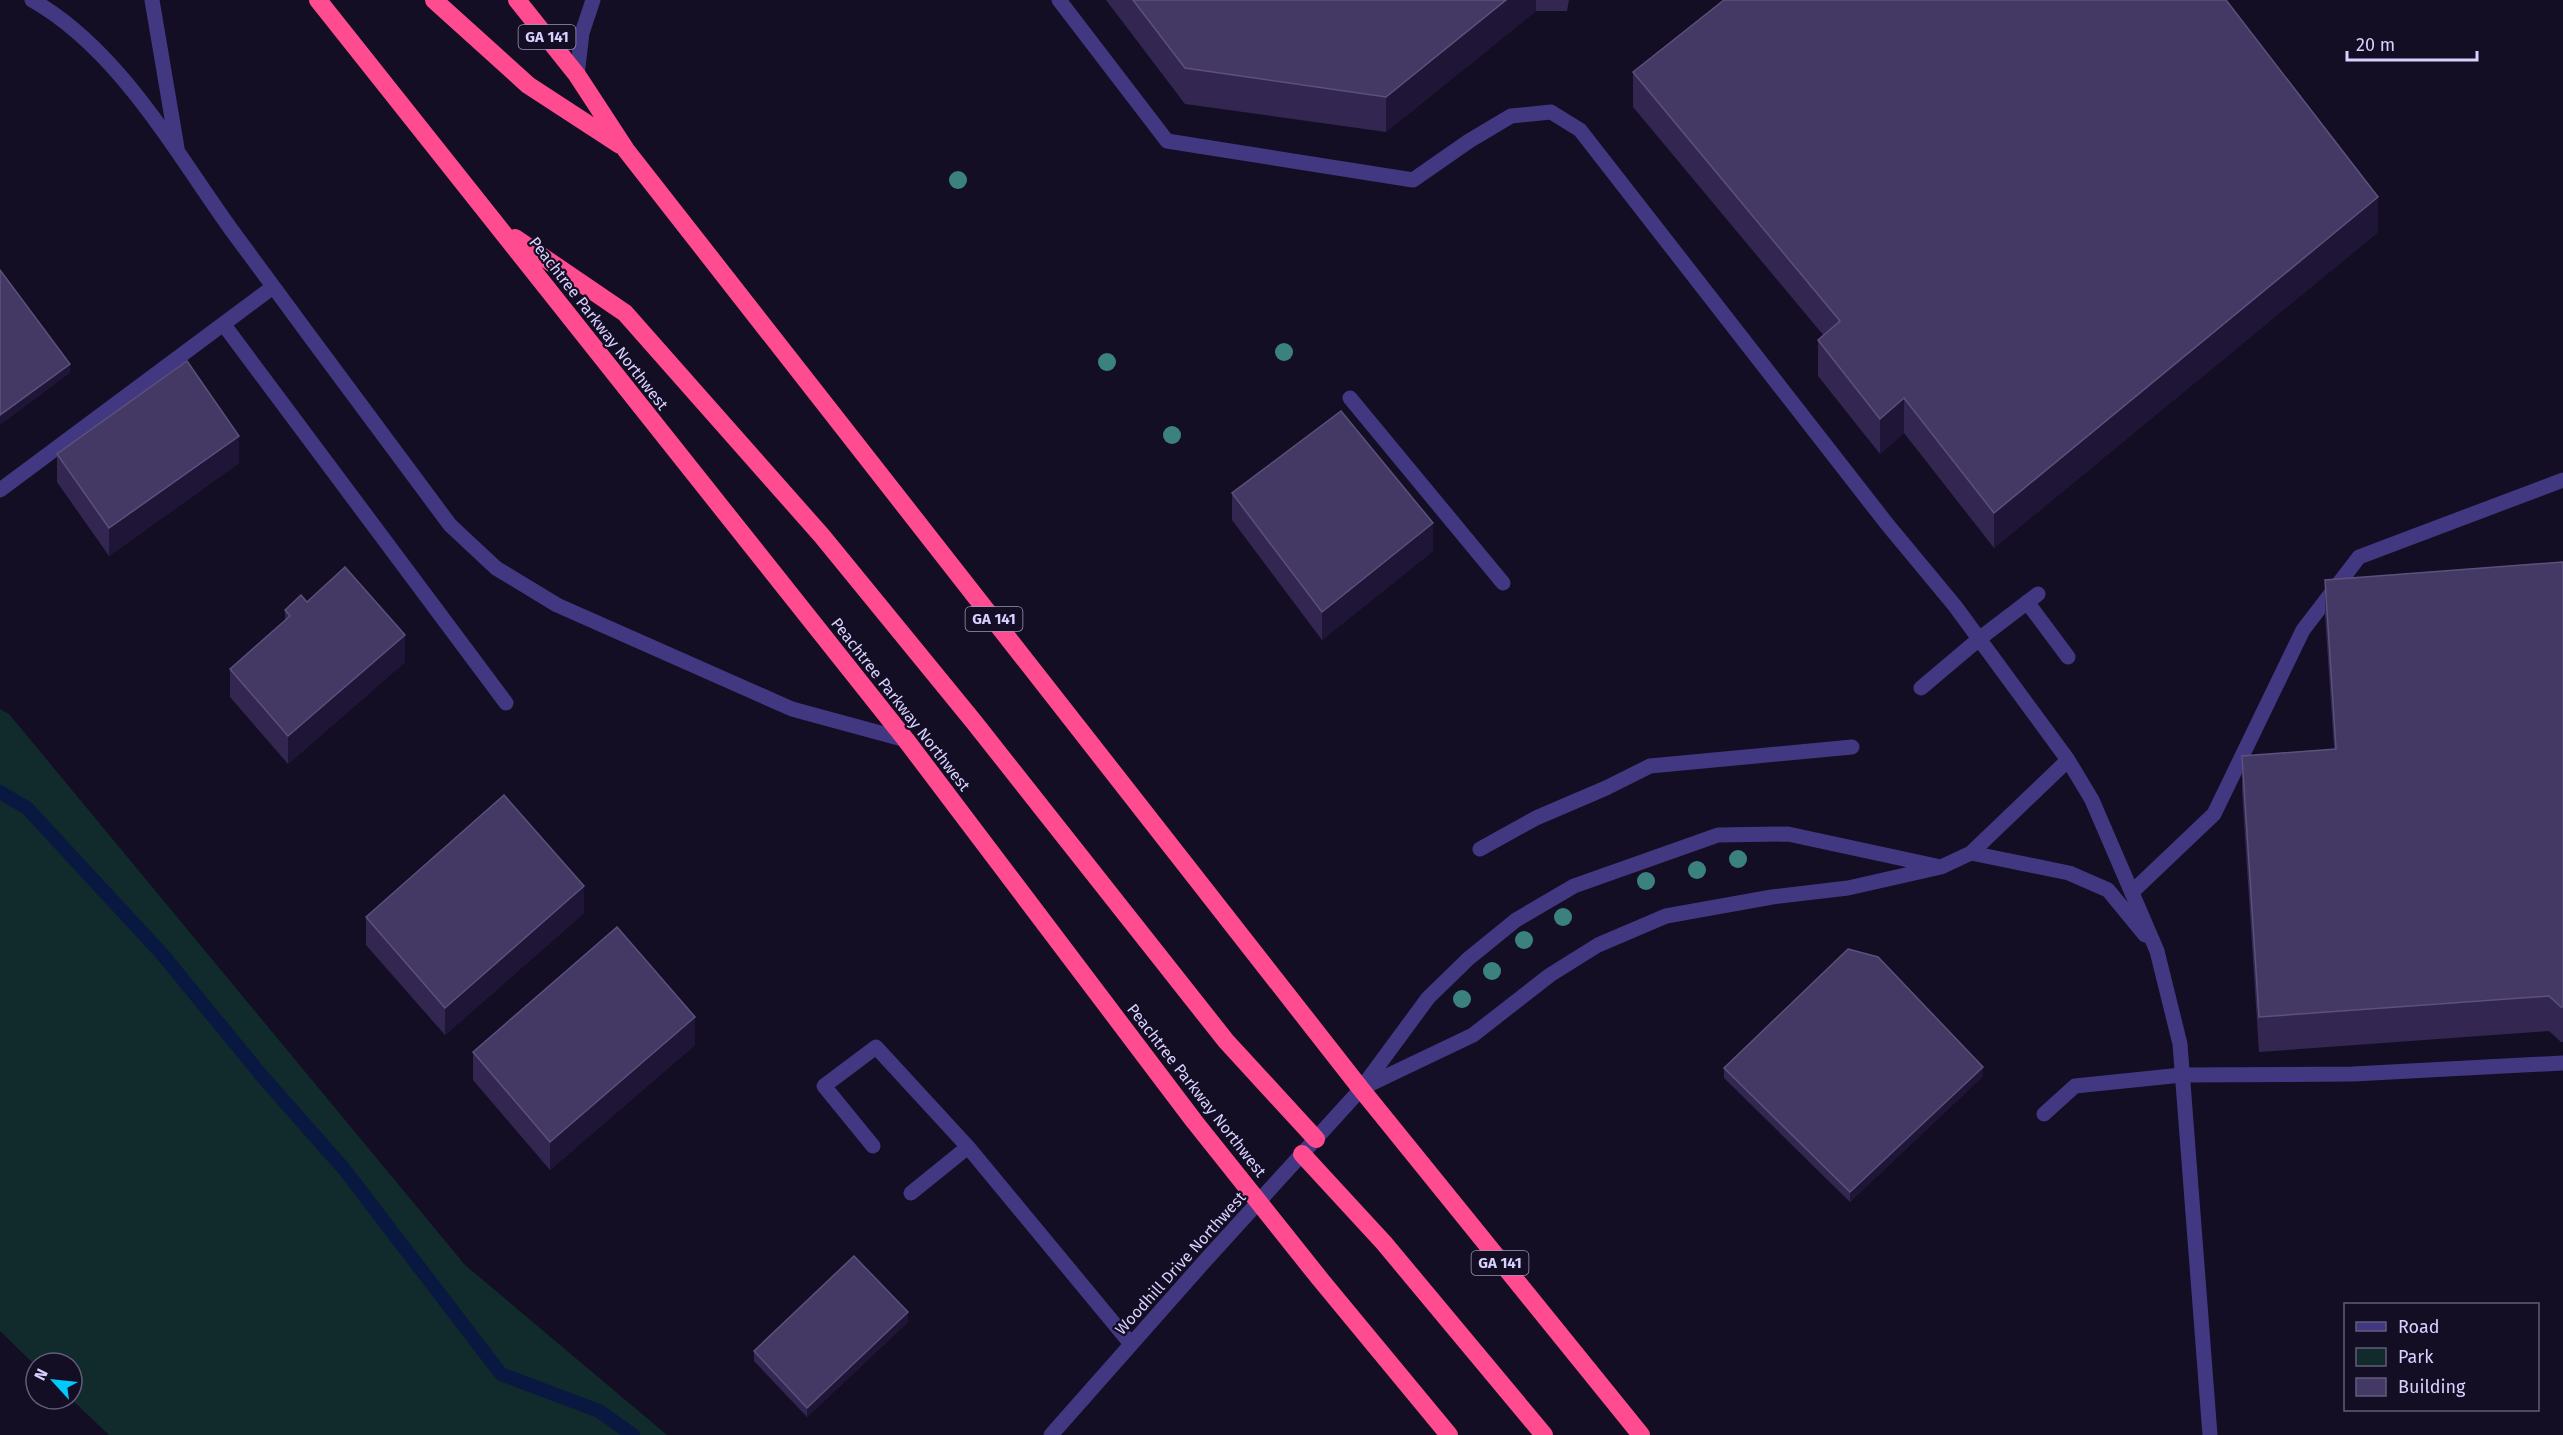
<svg xmlns="http://www.w3.org/2000/svg" width="2563" height="1435" font-family="'Fira Sans',sans-serif">
<style>
.green{fill:#112b2d}
.lines{fill:none;stroke-linecap:round;stroke-linejoin:round}
.stream{stroke:#091840;stroke-width:14}
.minor{stroke:#423882;stroke-width:15}
.highway{stroke:#ff4b90;stroke-width:18}
.tree{fill:#3b827f}
.wall{fill:#332751}
.shaded-wall{fill:#1e1537}
.building{fill:#443964;stroke:#5c517c;stroke-width:1.5}
.labels{text-anchor:middle;stroke-width:4.5;stroke-linejoin:round;paint-order:stroke}
.shield{fill:#130e23;stroke:#9e96bd;stroke-width:1.5}
.shield-label{font-size:15px;font-weight:bold;fill:#d9d0ff}
.street-label{font-size:16px;fill:#d9d0ff;stroke:#130e23}
</style>
<rect width="100%" height="100%" fill="#130e23"/>
<path class="green" d="M0,709L9,714L465,1265L667,1435H109L71,1399L72,1363H36V1366L0,1331Z"/>
<g class="lines">
<path class="stream" d="M0,792L27,808L162,954L262,1076L344,1169L501,1374L599,1411L633,1435"/>
<path class="minor" d="M32,0C119,49 176,153 233,232C305,330 377,427 450,525L496,568L557,605L792,709L906,740
M152,0L177,148
M1059,0L1167,141L1413,180L1469,141L1511,116L1551,112L1580,130L1887,524L1955,606L2068,760L2092,800L2157,951L2180,1044L2210,1435
M577,75L582,33L593,0
M224,325L506,703
M1350,398L1503,583
M0,490L273,287
M2027,602L2068,657
M1921,688L1979,639L2038,594
M1480,849L1536,818L1606,788L1650,766L1852,747
M1971,853L2069,873L2108,890L2145,935
M2132,892L2214,814L2303,630L2359,557L2563,480
M1364,1087L1473,1035L1550,975L1598,945L1666,916L1772,897L1848,888L1941,867L1971,853L2068,760
M2044,1114L2075,1086L2182,1075L2353,1074L2563,1063
M873,1146L824,1086L876,1047L968,1147L1131,1344
M911,1193L968,1147
M1051,1435L1203,1263L1361,1089L1428,998L1468,959L1516,920L1574,886L1718,835L1788,834L1941,867"/>
<path class="highway" d="M318,0L906,740L1194,1121L1320,1279L1449,1435
M434,0L528,85L620,145
M517,0L577,75L626,150L1361,1089L1641,1435
M515,238L625,313L822,536L974,722L1226,1041L1316,1139
M1302,1154L1384,1243L1544,1435"/>
</g>
<g class="tree">
<circle cx="958" cy="180" r="9"/>
<circle cx="1284" cy="352" r="9"/>
<circle cx="1107" cy="362" r="9"/>
<circle cx="1172" cy="435" r="9"/>
<circle cx="1738" cy="859" r="9"/>
<circle cx="1697" cy="870" r="9"/>
<circle cx="1646" cy="881" r="9"/>
<circle cx="1563" cy="917" r="9"/>
<circle cx="1524" cy="940" r="9"/>
<circle cx="1492" cy="971" r="9"/>
<circle cx="1462" cy="999" r="9"/>
</g>
<path class="wall" d="M1106,0H1569L1567,11H1536L1386,132L1185,104Z
M1633,72L2378,232L1994,548L1904,433L1880,454L1818,376V340L1824,336L1633,107Z
M57,454L239,463L109,556L57,482Z
M1232,493L1433,551L1322,640L1232,520Z
M2563,562V1042H2561L2549,1031L2259,1052L2242,791V756L2334,749L2325,615V580Z
M307,602L405,662L288,764L230,697V669L285,621V610Z
M584,913L445,1035L366,945V917Z
M695,1045L550,1170L473,1080V1052Z
M1724,1068L1983,1076L1850,1202L1724,1078Z
M908,1322L807,1417L754,1361V1351Z"/>
<path class="shaded-wall" d="M1506,0H1536V11L1386,132V97Z
M2378,197V232L1994,548V513Z
M70,364V373L0,425V415Z
M1904,398V433L1880,454V419Z
M239,436V463L109,556V528Z
M1433,523V551L1322,640V612Z
M405,635V662L288,764V736Z
M584,886V913L445,1035V1008Z
M695,1017V1045L550,1170V1142Z
M1983,1067V1076L1850,1202V1192Z
M908,1312V1322L807,1417V1408Z"/>
<path class="building" d="M1133,0H1506L1386,97L1185,68Z
M1724,0H2226L2378,197L1994,513L1904,398L1880,419L1818,340L1840,321L1633,72Z
M0,270L70,364L0,415Z
M187,361L239,436L109,528L57,454Z
M1341,411L1433,523L1322,612L1232,493Z
M2563,562V1007H2561L2549,996L2259,1017L2242,756L2336,749L2325,580Z
M345,567L405,635L288,736L230,669L290,616L285,610L301,595L307,602Z
M504,795L584,886L445,1008L366,917Z
M617,927L695,1017L550,1142L473,1052Z
M1848,949L1878,957L1983,1067L1850,1192L1724,1068Z
M854,1256L908,1312L807,1408L754,1351Z"/>
<g class="labels">
<g class="shield">
<rect x="518.5" y="25" width="57" height="24" rx="4.5"/>
<rect x="965.5" y="607" width="57" height="24" rx="4.5"/>
<rect x="1471.5" y="1251" width="57" height="24" rx="4.5"/>
</g>
<g class="shield-label">
<text x="547" y="42">GA 141</text>
<text x="994" y="624">GA 141</text>
<text x="1500" y="1268">GA 141</text>
</g>
<g class="street-label">
<text transform="translate(599 323) rotate(52)" y="6">Peachtree Parkway Northwest</text>
<text transform="translate(901 704) rotate(52)" y="6">Peachtree Parkway Northwest</text>
<text transform="translate(1197 1090) rotate(52)" y="6">Peachtree Parkway Northwest</text>
<text transform="translate(1180 1263) rotate(-48)" y="6">Woodhill Drive Northwest</text>
</g>
</g>
<rect x="2344" y="1303" width="195" height="108" fill="#130e23" stroke="#625c7b" stroke-width="1.5"/>
<rect x="2356" y="1322" width="30" height="9" fill="#423882" stroke="#625c7b" stroke-width="1.5"/>
<text x="2398" y="1333" font-size="18" fill="#d9d0ff">Road</text>
<rect x="2356" y="1348" width="30" height="18" fill="#112b2d" stroke="#625c7b" stroke-width="1.5"/>
<text x="2398" y="1363" font-size="18" fill="#d9d0ff">Park</text>
<rect x="2356" y="1378" width="30" height="18" fill="#443964" stroke="#625c7b" stroke-width="1.5"/>
<text x="2398" y="1393" font-size="18" fill="#d9d0ff">Building</text>
<g transform="translate(54 1381) rotate(297)"><circle r="28" fill="#130e23" stroke="#625c7b" stroke-width="1.5"/>
<path d="M0-4.5L10 22L0 15L-10 22Z" fill="#00cafb"/>
<text y="-9" font-size="16" font-weight="bold" text-anchor="middle" fill="#d9d0ff">N</text>
</g>
<path d="M2347 51v9h130v-9" fill="none" stroke="#d9d0ff" stroke-width="3"/>
<text x="2356" y="51" font-size="18" fill="#d9d0ff" stroke="#130e23" stroke-width="4.5" paint-order="stroke">20 m</text>
</svg>
